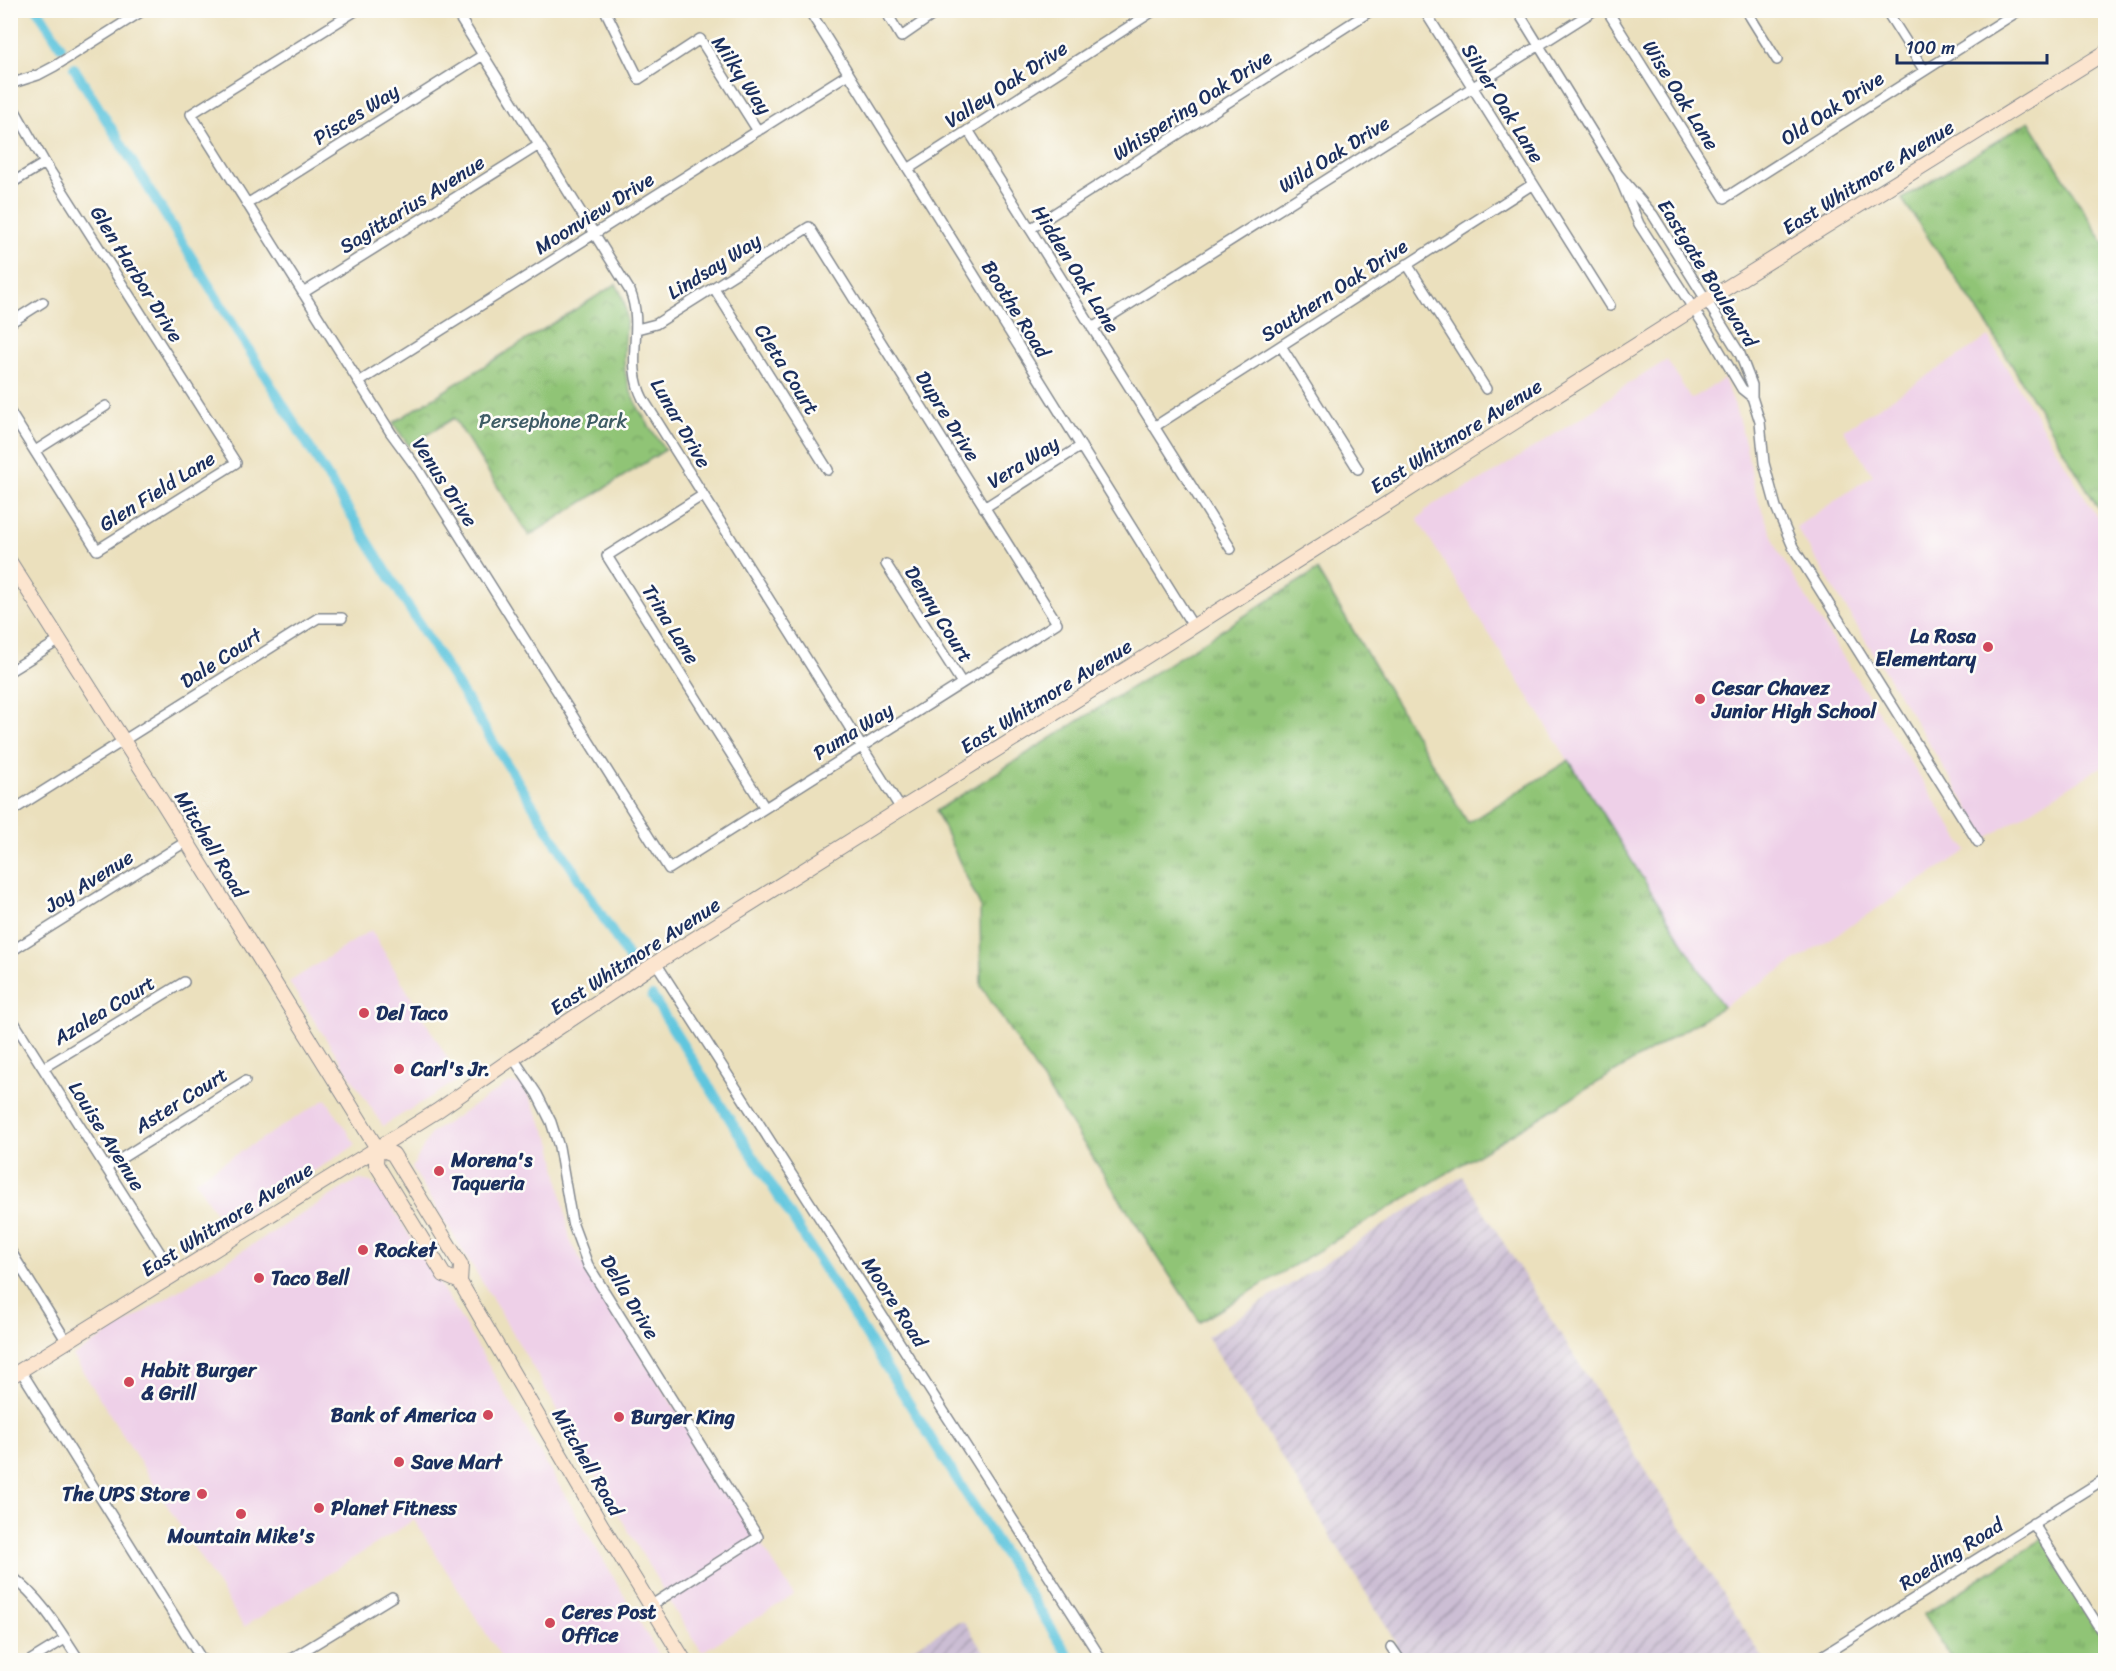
<svg xmlns="http://www.w3.org/2000/svg" width="2116" height="1671" font-family="Sriracha,sans-serif">
<style>
.built{fill:#eed0e8}
.industrial{fill:url(#industrial-furrows)}
.grass{fill:url(#grass-tufts);stroke:#567a6a;stroke-width:1.5}
.park{fill:url(#park-crowns);stroke:#567a6a;stroke-width:1.5}
.lines{fill:none;stroke-linecap:round;stroke-linejoin:round}
.canal{stroke:#60c6de;stroke-width:10}
.street-casing{stroke:#83888e;stroke-width:12}
.secondary-casing{stroke:#83888e;stroke-width:16}
.street{stroke:#fff;stroke-width:9}
.secondary{stroke:#fce5cf;stroke-width:14}
.poi-dot{fill:#d1495b;stroke:#fdfcf7;stroke-width:2}
.labels{text-anchor:middle;stroke-width:5;stroke-linejoin:round;paint-order:stroke}
.street-label{font-size:20px;fill:#1b2f5e;stroke:#fdfcf7}
.park-label{font-size:20px;fill:#3e5c65;stroke:#fdfcf7}
.poi-label{font-size:20px;font-weight:bold;fill:#1b2f5e;stroke:#fdfcf7;text-anchor:start}
</style>
<defs>
<pattern id="industrial-furrows" width="10" height="10" patternUnits="userSpaceOnUse" patternTransform="scale(1.5)"><rect width="10" height="10" fill="#ccbed4"/><path d="M-1 1l2-2M0 10L10 0M9 11l2-2" fill="none" stroke="#a59baf"/></pattern>
<pattern id="grass-tufts" width="24" height="20" patternUnits="userSpaceOnUse" patternTransform="scale(1.5)"><rect width="24" height="20" fill="#90c476"/><path d="M3 7l-1-3M5 7V3M7 7l1-3M15 17l-1-3M17 17v-4M19 17l1-3" fill="none" stroke="#75a064"/></pattern>
<pattern id="park-crowns" width="20" height="18" patternUnits="userSpaceOnUse" patternTransform="scale(1.5)"><rect width="20" height="18" fill="#90c476"/><path d="M2 6a3 3 0 1 1 6 0M12 15a3 3 0 1 1 6 0" fill="none" stroke="#75a064"/></pattern>
</defs>
<rect width="100%" height="100%" fill="#fdfcf7"/>
<filter id="ink" filterUnits="userSpaceOnUse"><feTurbulence type="fractalNoise" baseFrequency=".0167" numOctaves="2"/><feDisplacementMap in="SourceGraphic" scale="12" xChannelSelector="R" yChannelSelector="G"/><feConvolveMatrix kernelMatrix="1 2 1 2 8 2 1 2 1" color-interpolation-filters="sRGB"/></filter>
<filter id="wash" filterUnits="userSpaceOnUse"><feTurbulence type="fractalNoise" baseFrequency=".008" numOctaves="4" result="noise"/><feDisplacementMap in="SourceGraphic" scale="24" xChannelSelector="R" yChannelSelector="G"/><feGaussianBlur stdDeviation="1.35" result="paint"/><feColorMatrix in="noise" values="0 0 0 0 0 0 0 0 0 0 0 0 0 0 0 0 0 1.4 0 .05"/><feComposite in="paint" operator="in"/></filter>
<g filter="url(#wash)">
<rect width="100%" height="100%" fill="#ebe0bd"/>
<path class="built" d="M1988,337L2105,530L2106,764L1987,838L1796,527L1873,475L1843,430Z
M1667,360L1691,399L1724,379L1734,403L1745,442L1756,495L1779,553L1831,638L1967,851L1723,1007L1417,519L1425,513L1424,511L1434,504L1482,480L1595,409L1620,389Z
M371,930L460,1079L383,1126L289,982Z
M509,1083L523,1085L552,1144L571,1244L794,1595L702,1652L676,1612L495,1303L412,1168L431,1133Z
M326,1099L356,1145L224,1227L195,1180Z
M360,1180L371,1182L382,1191L460,1317L662,1660H503L414,1520L244,1627L73,1356L350,1184Z"/>
<path class="industrial" d="M1462,1176L1764,1660H1400L1391,1647L1397,1643L1207,1337Z
M959,1621L964,1622L990,1660H893Z"/>
<path class="grass" d="M2029,121L2105,245V519L1990,329L1902,199Z
M1317,570L1468,823L1569,760L1723,1007L1200,1322L981,986L980,906L936,811Z
M2044,1538L2105,1638V1660H1952L1923,1615Z"/>
<path class="park" d="M616,284C636,317 620,338 625,371C630,401 649,425 665,450L529,536L454,418L409,446L393,423Z"/>
<g class="lines">
<path class="canal" d="M38,10L61,47
M74,68L406,603L631,962
M652,996L1071,1660"/>
</g>
</g>
<g filter="url(#ink)">
<g class="lines">
<g class="street-casing">
<path id="street" d="M357,10L191,114L391,433L419,471L669,869L1057,623L809,227L656,324L637,329
M455,10L630,291C645,328 624,362 643,399L901,809
M605,10L639,79L700,39L758,131
M809,10L1193,626
M885,10L901,37L940,10
M1424,10L1610,306
M1517,10L1618,174L1639,224L1709,333L1742,389L1752,397
M1607,10L1725,198L2020,10
M1746,10L1777,60
M1886,10L1924,70
M10,84L38,75L55,66L144,10
M10,102L45,163L236,463L97,550L10,412
M968,130L1231,549
M908,169L1155,10
M1618,174L1653,215L1740,354L1752,385V397L1760,422L1764,463L1776,507L1793,547L1978,842
M10,184L45,163
M247,204L483,55
M1030,229L1372,10
M1407,264L1486,389
M714,288L828,470
M303,293L539,145
M10,323L43,302
M1092,328L1595,10
M1281,346L1358,469
M359,382L848,74
M1154,427L1533,184
M35,451L106,406
M703,495L607,556L765,808
M984,508L1081,446
M886,564L962,683
M10,671L60,640
M10,812L318,618H342
M10,952L187,841
M656,963L996,1493L1102,1660
M10,1016L174,1275
M513,1058L537,1094L551,1122L559,1147L572,1222L588,1265L758,1537L650,1606
M43,1068L184,982
M106,1168L245,1081
M10,1250L67,1342
M21,1371L202,1660
M2033,1523L2106,1638
M10,1575C41,1598 59,1629 79,1660
M1391,1647L1400,1660
M31,1660L65,1639
M289,1660L392,1597
M1816,1660L2106,1478"/>
</g>
<g class="secondary-casing">
<path id="secondary" d="M10,562L158,795L377,1148
M460,1282L444,1275L376,1164L377,1148L393,1154L461,1265L460,1282L602,1526L684,1660
M10,1377L437,1111L513,1058L656,963L901,809L1139,661L1715,295L2106,52"/>
</g>
<use href="#street" class="street"/>
<use href="#secondary" class="secondary"/>
</g>
</g>
<g class="poi-dot">
<circle cx="1988" cy="647" r="6"/>
<circle cx="1700" cy="699" r="6"/>
<circle cx="364" cy="1013" r="6"/>
<circle cx="399" cy="1069" r="6"/>
<circle cx="439" cy="1171" r="6"/>
<circle cx="363" cy="1250" r="6"/>
<circle cx="259" cy="1278" r="6"/>
<circle cx="129" cy="1382" r="6"/>
<circle cx="488" cy="1415" r="6"/>
<circle cx="619" cy="1417" r="6"/>
<circle cx="399" cy="1462" r="6"/>
<circle cx="202" cy="1494" r="6"/>
<circle cx="319" cy="1508" r="6"/>
<circle cx="241" cy="1514" r="6"/>
<circle cx="550" cy="1623" r="6"/>
</g>
<g class="labels">
<g class="street-label">
<text transform="translate(742 75) rotate(56)" y="7">Milky Way</text>
<text transform="translate(1006 84) rotate(-33)" y="7">Valley Oak Drive</text>
<text transform="translate(1681 95) rotate(58)" y="7">Wise Oak Lane</text>
<text transform="translate(1503 103) rotate(58)" y="7">Silver Oak Lane</text>
<text transform="translate(1192 105) rotate(-33)" y="7">Whispering Oak Drive</text>
<text transform="translate(1832 108) rotate(-33)" y="7">Old Oak Drive</text>
<text transform="translate(356 114) rotate(-32)" y="7">Pisces Way</text>
<text transform="translate(1334 154) rotate(-32)" y="7">Wild Oak Drive</text>
<text transform="translate(1868 177) rotate(-32)" y="7">East Whitmore Avenue</text>
<text transform="translate(412 204) rotate(-32)" y="7">Sagittarius Avenue</text>
<text transform="translate(594 213) rotate(-32)" y="7">Moonview Drive</text>
<text transform="translate(714 266) rotate(-32)" y="7">Lindsay Way</text>
<text transform="translate(1076 269) rotate(58)" y="7">Hidden Oak Lane</text>
<text transform="translate(1708 273) rotate(58)" y="7">Eastgate Boulevard</text>
<text transform="translate(137 274) rotate(58)" y="7">Glen Harbor Drive</text>
<text transform="translate(1334 290) rotate(-33)" y="7">Southern Oak Drive</text>
<text transform="translate(1016 309) rotate(58)" y="7">Boothe Road</text>
<text transform="translate(787 369) rotate(58)" y="7">Cleta Court</text>
<text transform="translate(948 416) rotate(58)" y="7">Dupre Drive</text>
<text transform="translate(681 423) rotate(60)" y="7">Lunar Drive</text>
<text transform="translate(1456 436) rotate(-32)" y="7">East Whitmore Avenue</text>
<text transform="translate(1023 462) rotate(-32)" y="7">Vera Way</text>
<text transform="translate(445 482) rotate(57)" y="7">Venus Drive</text>
<text transform="translate(157 491) rotate(-32)" y="7">Glen Field Lane</text>
<text transform="translate(939 614) rotate(58)" y="7">Denny Court</text>
<text transform="translate(671 624) rotate(58)" y="7">Trina Lane</text>
<text transform="translate(221 658) rotate(-33)" y="7">Dale Court</text>
<text transform="translate(1046 696) rotate(-32)" y="7">East Whitmore Avenue</text>
<text transform="translate(853 731) rotate(-32)" y="7">Puma Way</text>
<text transform="translate(211 844) rotate(59)" y="7">Mitchell Road</text>
<text transform="translate(89 881) rotate(-32)" y="7">Joy Avenue</text>
<text transform="translate(635 956) rotate(-33)" y="7">East Whitmore Avenue</text>
<text transform="translate(104 1010) rotate(-31)" y="7">Azalea Court</text>
<text transform="translate(181 1100) rotate(-32)" y="7">Aster Court</text>
<text transform="translate(107 1136) rotate(58)" y="7">Louise Avenue</text>
<text transform="translate(227 1219) rotate(-32)" y="7">East Whitmore Avenue</text>
<text transform="translate(630 1297) rotate(59)" y="7">Della Drive</text>
<text transform="translate(895 1302) rotate(57)" y="7">Moore Road</text>
<text transform="translate(588 1462) rotate(60)" y="7">Mitchell Road</text>
<text transform="translate(1951 1554) rotate(-32)" y="7">Roeding Road</text>
</g>
<g class="park-label">
<text x="553" y="428">Persephone Park</text>
</g>
<g class="poi-label">
<text x="1976" y="643" text-anchor="end">La Rosa<tspan x="1976" dy="23">Elementary</tspan></text>
<text x="1712" y="695">Cesar Chavez<tspan x="1712" dy="23">Junior High School</tspan></text>
<text x="376" y="1020">Del Taco</text>
<text x="411" y="1076">Carl's Jr.</text>
<text x="451" y="1167">Morena's<tspan x="451" dy="23">Taqueria</tspan></text>
<text x="375" y="1257">Rocket</text>
<text x="271" y="1285">Taco Bell</text>
<text x="141" y="1377">Habit Burger<tspan x="141" dy="23">&amp; Grill</tspan></text>
<text x="476" y="1422" text-anchor="end">Bank of America</text>
<text x="631" y="1424">Burger King</text>
<text x="411" y="1469">Save Mart</text>
<text x="190" y="1501" text-anchor="end">The UPS Store</text>
<text x="331" y="1515">Planet Fitness</text>
<text x="241" y="1543" text-anchor="middle">Mountain Mike's</text>
<text x="562" y="1619">Ceres Post<tspan x="562" dy="23">Office</tspan></text>
</g>
</g>
<rect width="2116" height="1671" fill="none" stroke="#fdfcf7" stroke-width="36"/>
<path d="M1897 54v9h150v-9" fill="none" stroke="#1b2f5e" stroke-width="3"/>
<text x="1906" y="54" font-size="18" fill="#1b2f5e" stroke="#fdfcf7" stroke-width="4.5" paint-order="stroke">100 m</text>
</svg>
